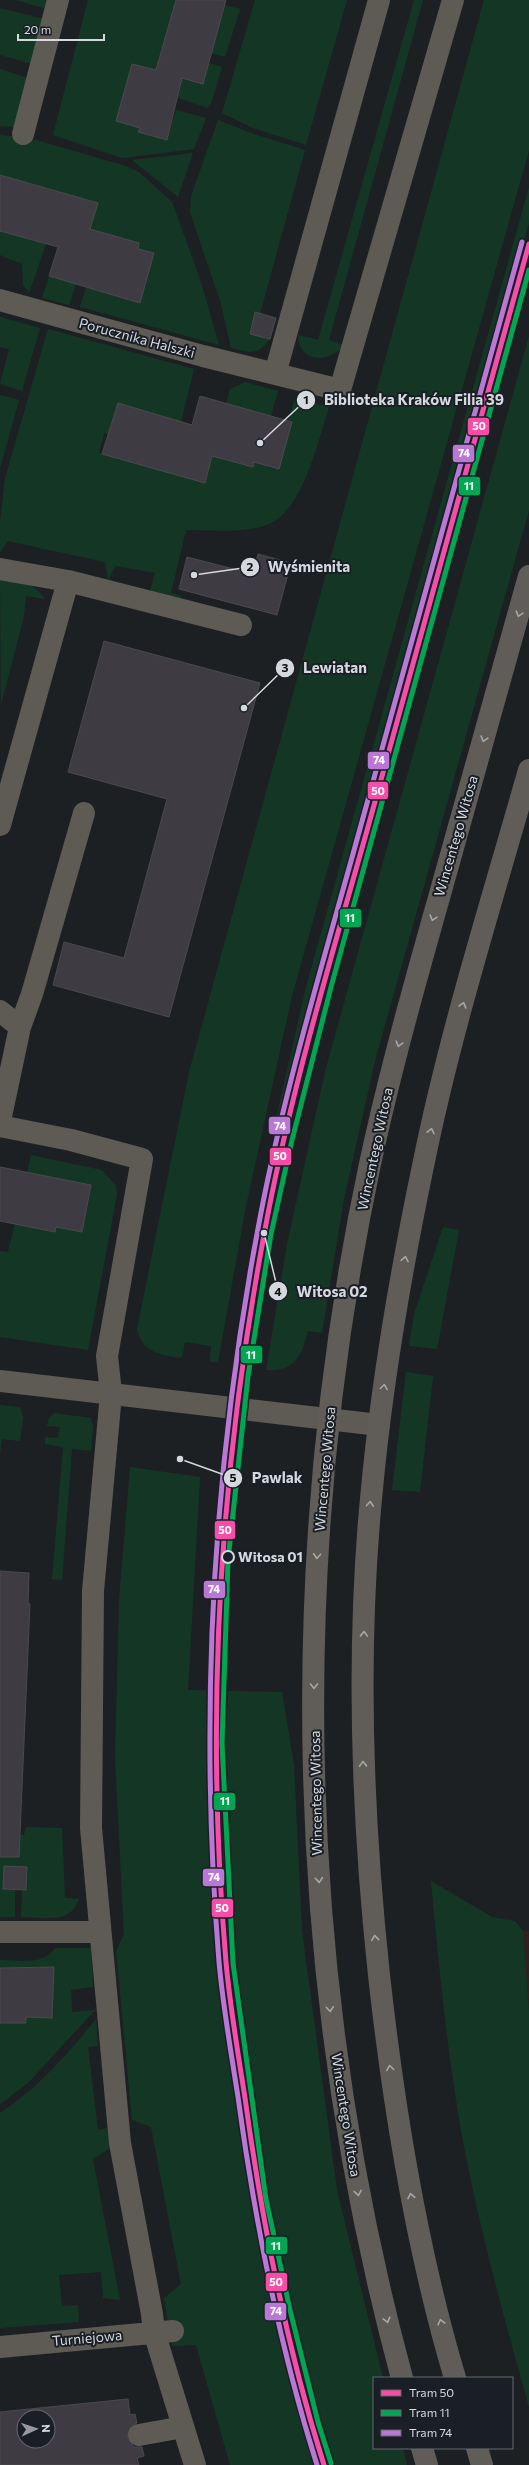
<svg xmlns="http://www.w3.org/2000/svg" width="529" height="2465" font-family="Commissioner,sans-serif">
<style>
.industrial{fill:#30201f}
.green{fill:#143725}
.building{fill:#3f3b42;stroke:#4a4a4d;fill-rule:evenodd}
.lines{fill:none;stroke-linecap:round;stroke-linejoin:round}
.street{stroke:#5e5b55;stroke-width:22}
.secondary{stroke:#605d59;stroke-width:22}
.tram-1-casing{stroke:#1a1f26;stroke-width:8}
.tram-2-casing{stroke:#1a1f26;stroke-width:8}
.tram-3-casing{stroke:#1a1f26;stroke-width:8}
.tram-1{stroke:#f54da8;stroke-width:5}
.tram-2{stroke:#00a651;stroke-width:5}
.tram-3{stroke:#ba77d6;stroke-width:5}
.oneway{stroke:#a6a7a8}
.stop-dot{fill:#1a1f26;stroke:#d5d8dd;stroke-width:2}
.labels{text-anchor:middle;stroke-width:4;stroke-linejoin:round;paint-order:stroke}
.street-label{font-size:14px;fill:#d5d8dd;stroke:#1a1f26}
.stop-label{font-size:14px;font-weight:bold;fill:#d5d8dd;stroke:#1a1f26;text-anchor:start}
.leader{fill:none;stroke:#d5d8dd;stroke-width:1.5}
.callout-dot{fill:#d5d8dd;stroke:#1a1f26;stroke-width:1.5}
.mark-label{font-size:12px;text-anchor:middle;font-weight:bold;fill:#111}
.callout-label{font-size:15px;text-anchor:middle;font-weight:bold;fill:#d5d8dd;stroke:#1a1f26;stroke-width:4;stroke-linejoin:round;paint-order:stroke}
.line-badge{stroke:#1a1f26;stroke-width:1.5}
.badge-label{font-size:11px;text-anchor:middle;font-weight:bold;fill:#fff}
</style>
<rect width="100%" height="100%" fill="#1d2023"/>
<path class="industrial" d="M523,1931H529V2011Z"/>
<path class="green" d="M15,0H49L47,9Z
M88,0H176L156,70L132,64L116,121L140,128L138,132L167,140L176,110L206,118L194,149L122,158L53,135Z
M255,0H347L306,145L253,128L222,113Z
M414,0H423L329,340L344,345C330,364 298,363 298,335L318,340Z
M484,0H529V150L292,996L246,1206L218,1362H210L211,1346L185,1342L182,1358C161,1355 142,1353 137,1329L189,1072Z
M225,5L240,9L225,57L211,53Z
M0,8L44,19L32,64L0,55Z
M209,63L222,67L211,104L208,108L175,97L181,77L203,83Z
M0,69L28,78L15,127L0,126Z
M218,120L251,133L305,150L260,314L255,312L250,333L270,339C257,356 251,353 231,348L221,304L190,212L191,196Z
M0,135L29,138L126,166L139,172L172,202L201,282L219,345L80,307L86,287L154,253L138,249L139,243L90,229L98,203L0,175Z
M193,153L178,197L132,160Z
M529,187V223L319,974L280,1134L273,1132L306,987Z
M0,231L46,244L29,293L23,285L22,264L0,255Z
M49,276L76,284L69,305L42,298Z
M0,317L40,328L22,391L0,384L9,349L0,347Z
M48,329L194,369L181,422L118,403L110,429L114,436L104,433L99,453L204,483L212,456L252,467L254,462L279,469L291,422L288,421L295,398L329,407C318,440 304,507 271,523C251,534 210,530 186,530L171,593L181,596L180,601L150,591L155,573L116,566L108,580L105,562L8,541L0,552V522L5,478Z
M529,336V510L375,1061L344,1199L322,1333L308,1331C302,1355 295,1372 266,1370L287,1244L326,1068Z
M245,382L278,391L271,416L226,404L230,389Z
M0,395L19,400L0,469Z
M0,577C21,581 32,581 45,599L26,596L24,616L1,705Z
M31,1155L102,1170L116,1186L117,1194L88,1350L0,1337V1251L8,1252L15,1224L55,1232L56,1227L82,1232L91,1186L27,1173Z
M443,1227L459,1230L437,1349L409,1346L414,1314Z
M406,1372L433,1376L420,1492L392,1490Z
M0,1405L20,1407L23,1417L20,1441L2,1439L0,1454Z
M54,1413L91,1418L93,1428L91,1451L72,1449L62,1580L52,1579L63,1447L45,1444V1437L58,1438L60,1427L47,1426L49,1418Z
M130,1467L200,1477L188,1690L282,1692L294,1765L302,1931L337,2190L383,2378H374V2448H403L407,2465H230L196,2345L172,2346L164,2298L181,2284L151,2127L132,2120L116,1951L124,1935L115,1758L119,1601Z
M26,1827L62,1828L65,1898L79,1899C70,1925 45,1917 21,1917L22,1890H26L27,1867L4,1866L3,1889H15V1917H0V1834L24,1835Z
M431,1881L492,1917L515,1921L523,1931L529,2011V2407C504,2317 479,2228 462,2136C447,2052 439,1966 431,1881Z
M55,1948H91L93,1987L71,1990L72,2012L95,2010L28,2083L0,2104V2023H26V2017L52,2018L54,1967L0,1968V1960C20,1960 43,1966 55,1948Z
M96,2019L98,2046L88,2047L98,2130L107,2128L110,2148L93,2159L120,2300L103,2298L101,2272L59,2275L62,2306L78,2305L79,2322L0,2328V2113C39,2087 67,2055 96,2019Z"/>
<path class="building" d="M176,0H226L203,84L182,78L167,140L138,132L140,128L116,121L132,64L156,70Z
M0,175L98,203L90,229L139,243L138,249L154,253L140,303L49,276L58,247L0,231Z
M255,312L276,318L270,339L250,334Z
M200,396L292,422L279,469L254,462L253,467L212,456L205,483L102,454L118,403L192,425Z
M258,554L291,563L277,615L179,589L187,557L253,574Z
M104,641L260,683L169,1017L53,985L64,942L124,958L167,799L68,772Z
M0,1167L91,1185L82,1232L56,1227L55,1232L0,1221Z
M0,1571L29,1573L28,1603L30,1604L19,1857H0Z
M4,1866L27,1867L26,1890L3,1889Z
M54,1967L52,2018L26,2017V2023H0V1968Z
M128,2399L130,2415L135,2414L137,2423L131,2426L127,2437L134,2447H142L144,2456L137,2458L139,2465H0V2412ZM24,2417H48V2441H24Z"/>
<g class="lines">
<path class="street" d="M23,134L58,0
M0,300L203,356L340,390L453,0
M275,374L379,0
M0,569L68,581L241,625
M0,825L68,581
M0,1011L20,1027L0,1121
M20,1027L32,994L84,813
M0,1126L71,1140L142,1159L107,1356L111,1393L109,1416L93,1591L91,1828L120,2143L152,2314L154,2332L195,2465
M0,1381L379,1425
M0,1932H100
M0,2347L173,2331
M139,2435L183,2427"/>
<path class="secondary" d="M402,2378C295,1983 285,1564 370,1164C390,1071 416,979 442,887C471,784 500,680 529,576
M455,2378C416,2247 394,2111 379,1975C362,1817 356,1657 371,1499C381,1387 400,1276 423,1166C450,1032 492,901 529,770
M422,2448L427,2465
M477,2448L482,2465"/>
<g class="tram-1-casing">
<path id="tram-1" d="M324,2465C286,2345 262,2222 245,2098C238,2053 230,2007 226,1962C205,1719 219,1475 264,1235C289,1097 330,962 368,827C422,632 475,438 529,244"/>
</g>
<g class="tram-2-casing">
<path id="tram-2" d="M331,2463L318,2422L290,2310L266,2199L233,1963L222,1743L228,1560L248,1376L271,1234L292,1140L331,987L529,270"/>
</g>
<g class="tram-3-casing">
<path id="tram-3" d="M317,2465C279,2345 255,2222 238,2097C231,2052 223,2007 219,1962C199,1717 212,1475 257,1234C282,1096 324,960 361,825C415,631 468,436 522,242"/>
</g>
<use href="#tram-1" class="tram-1"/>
<use href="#tram-2" class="tram-2"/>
<use href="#tram-3" class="tram-3"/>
</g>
<defs><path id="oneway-chevron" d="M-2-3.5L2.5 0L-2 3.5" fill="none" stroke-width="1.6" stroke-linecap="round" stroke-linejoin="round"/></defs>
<g class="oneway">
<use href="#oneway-chevron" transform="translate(519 614) rotate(106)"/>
<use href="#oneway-chevron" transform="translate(484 739) rotate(106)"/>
<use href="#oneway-chevron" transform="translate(433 918) rotate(106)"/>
<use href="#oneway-chevron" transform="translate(463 1005) rotate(-74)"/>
<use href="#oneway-chevron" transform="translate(399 1044) rotate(105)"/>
<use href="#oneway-chevron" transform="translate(431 1131) rotate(-77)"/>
<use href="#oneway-chevron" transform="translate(405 1259) rotate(-80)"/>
<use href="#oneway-chevron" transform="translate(384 1387) rotate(-82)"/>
<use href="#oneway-chevron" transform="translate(370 1504) rotate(-86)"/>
<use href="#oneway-chevron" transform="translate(317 1556) rotate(94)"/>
<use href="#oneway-chevron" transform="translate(364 1634) rotate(-88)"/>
<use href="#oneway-chevron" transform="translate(314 1686) rotate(90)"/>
<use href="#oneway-chevron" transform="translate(363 1764) rotate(-92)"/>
<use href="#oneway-chevron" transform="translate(319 1880) rotate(85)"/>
<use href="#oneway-chevron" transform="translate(375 1938) rotate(-96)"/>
<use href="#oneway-chevron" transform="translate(330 2009) rotate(84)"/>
<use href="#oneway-chevron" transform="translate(390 2068) rotate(-98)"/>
<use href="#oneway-chevron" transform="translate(358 2193) rotate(80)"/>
<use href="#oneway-chevron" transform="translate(411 2196) rotate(-101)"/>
<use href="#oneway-chevron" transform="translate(387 2320) rotate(75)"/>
<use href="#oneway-chevron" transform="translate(441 2322) rotate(-104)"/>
</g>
<circle class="stop-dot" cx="228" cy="1557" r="6"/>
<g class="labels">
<g class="street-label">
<text transform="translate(137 338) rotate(15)" y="5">Porucznika Halszki</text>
<text transform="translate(456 836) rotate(-74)" y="5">Wincentego Witosa</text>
<text transform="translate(375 1149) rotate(-78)" y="5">Wincentego Witosa</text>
<text transform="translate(325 1469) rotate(-85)" y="5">Wincentego Witosa</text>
<text transform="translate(316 1793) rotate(-91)" y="5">Wincentego Witosa</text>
<text transform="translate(346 2115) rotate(81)" y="5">Wincentego Witosa</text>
<text transform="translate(87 2338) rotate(-5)" y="5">Turniejowa</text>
</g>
<g class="stop-label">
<text x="238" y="1562">Witosa 01</text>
</g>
</g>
<path class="leader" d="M260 443L306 400M194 575L250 567M244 708L285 668M264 1233L278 1291M180 1459L233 1478"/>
<g class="callout-dot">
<circle cx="260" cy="443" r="4"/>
<circle cx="194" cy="575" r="4"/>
<circle cx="244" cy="708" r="4"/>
<circle cx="264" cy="1233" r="4"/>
<circle cx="180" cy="1459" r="4"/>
<circle cx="306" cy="400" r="10"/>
<circle cx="250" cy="567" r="10"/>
<circle cx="285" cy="668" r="10"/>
<circle cx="278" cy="1291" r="10"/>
<circle cx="233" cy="1478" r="10"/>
</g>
<g class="mark-label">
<text x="306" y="404">1</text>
<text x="250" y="571">2</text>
<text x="285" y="672">3</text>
<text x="278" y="1296">4</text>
<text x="233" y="1482">5</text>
</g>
<g class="callout-label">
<text x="414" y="405">Biblioteka Kraków Filia 39</text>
<text x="309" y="572">Wyśmienita</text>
<text x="335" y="673">Lewiatan</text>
<text x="332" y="1297">Witosa 02</text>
<text x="277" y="1483">Pawlak</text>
</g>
<g class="line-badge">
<rect x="467" y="417" width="23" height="19" rx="4" fill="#f54da8"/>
<rect x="452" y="444" width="23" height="19" rx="4" fill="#ba77d6"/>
<rect x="458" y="476" width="23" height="20" rx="4" fill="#00a651"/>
<rect x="367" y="751" width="23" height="19" rx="4" fill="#ba77d6"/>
<rect x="367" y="781" width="22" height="19" rx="4" fill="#f54da8"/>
<rect x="339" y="908" width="23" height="20" rx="4" fill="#00a651"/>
<rect x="268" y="1116" width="23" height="19" rx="4" fill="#ba77d6"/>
<rect x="269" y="1147" width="23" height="19" rx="4" fill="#f54da8"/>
<rect x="240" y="1345" width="23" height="19" rx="4" fill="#00a651"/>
<rect x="214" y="1520" width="22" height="20" rx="4" fill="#f54da8"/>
<rect x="203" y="1580" width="23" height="19" rx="4" fill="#ba77d6"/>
<rect x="213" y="1792" width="23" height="19" rx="4" fill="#00a651"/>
<rect x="202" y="1868" width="23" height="19" rx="4" fill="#ba77d6"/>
<rect x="211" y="1898" width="23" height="20" rx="4" fill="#f54da8"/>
<rect x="265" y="2236" width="23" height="19" rx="4" fill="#00a651"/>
<rect x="265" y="2272" width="23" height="20" rx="4" fill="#f54da8"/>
<rect x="264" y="2302" width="23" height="19" rx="4" fill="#ba77d6"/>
</g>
<g class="badge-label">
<text x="479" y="430">50</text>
<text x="464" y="457">74</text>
<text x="469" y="490">11</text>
<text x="379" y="764">74</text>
<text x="378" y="795">50</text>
<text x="350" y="922">11</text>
<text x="280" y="1130">74</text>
<text x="280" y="1160">50</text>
<text x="251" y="1359">11</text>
<text x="225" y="1534">50</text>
<text x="214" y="1593">74</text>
<text x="225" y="1805">11</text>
<text x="214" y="1881">74</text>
<text x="222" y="1912">50</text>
<text x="276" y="2250">11</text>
<text x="276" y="2286">50</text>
<text x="276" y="2315">74</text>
</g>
<rect x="373" y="2377" width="140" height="72" fill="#1a1f26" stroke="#65696f"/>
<rect x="381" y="2390" width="20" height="6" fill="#f54da8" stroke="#65696f"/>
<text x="409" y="2397" font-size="12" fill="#d5d8dd">Tram 50</text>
<rect x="381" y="2410" width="20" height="6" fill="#00a651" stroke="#65696f"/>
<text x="409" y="2417" font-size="12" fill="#d5d8dd">Tram 11</text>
<rect x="381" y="2430" width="20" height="6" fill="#ba77d6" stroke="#65696f"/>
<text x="409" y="2437" font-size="12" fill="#d5d8dd">Tram 74</text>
<g transform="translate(36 2429) rotate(87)"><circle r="19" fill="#1a1f26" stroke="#65696f"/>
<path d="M0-3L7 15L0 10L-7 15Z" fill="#95989c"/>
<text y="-6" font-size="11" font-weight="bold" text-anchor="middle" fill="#d5d8dd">N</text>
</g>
<path d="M18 34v6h86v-6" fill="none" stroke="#d5d8dd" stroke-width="2"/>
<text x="24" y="34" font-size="12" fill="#d5d8dd" stroke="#1a1f26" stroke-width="3" paint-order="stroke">20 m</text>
</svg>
